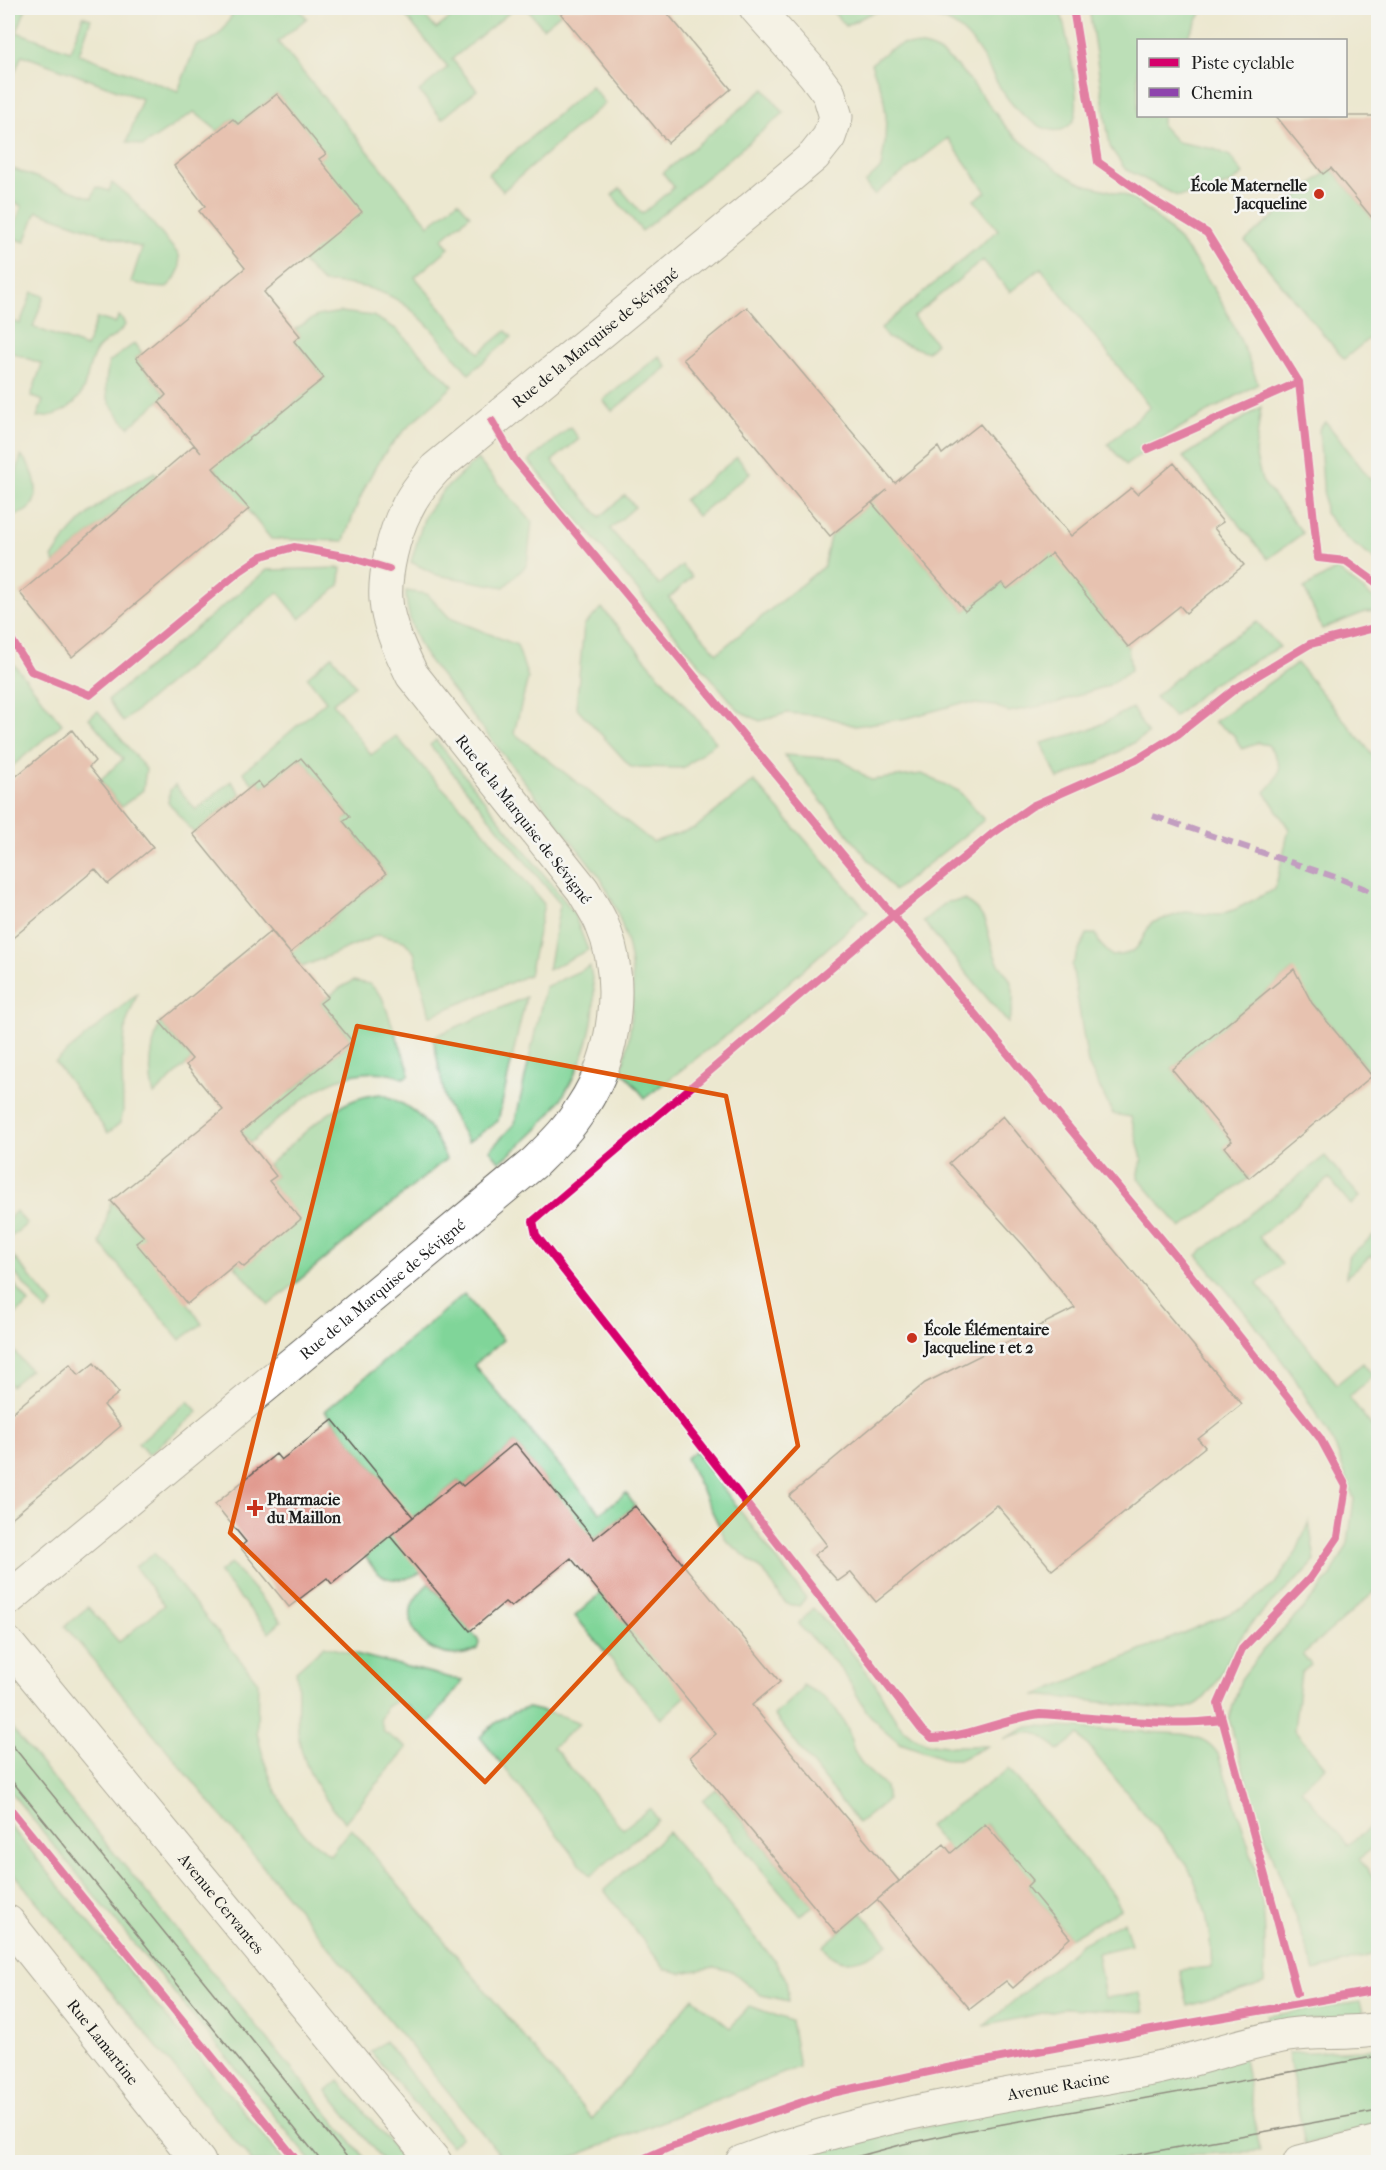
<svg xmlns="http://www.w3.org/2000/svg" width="1386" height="2170" font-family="'IM FELL French Canon',serif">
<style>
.green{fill:#80d599;stroke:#4e785a;stroke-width:1.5}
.building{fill:#e0958a}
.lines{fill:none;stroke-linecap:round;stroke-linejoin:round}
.minor-casing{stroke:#65635b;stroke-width:35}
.tertiary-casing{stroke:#65635b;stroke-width:35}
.minor{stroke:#fff;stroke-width:33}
.tertiary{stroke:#fff;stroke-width:33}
.tram{stroke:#1c1c1c;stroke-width:1.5}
.quiet{stroke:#8e44ad;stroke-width:6;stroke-dasharray:12 6;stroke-linecap:butt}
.cycleway-casing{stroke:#f6f6f2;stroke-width:11}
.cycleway{stroke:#d6006c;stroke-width:8}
.marked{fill:none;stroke:#de560d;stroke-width:4.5;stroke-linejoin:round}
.poi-dot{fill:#c8321e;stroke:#f6f6f2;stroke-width:2}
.labels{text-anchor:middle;stroke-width:5;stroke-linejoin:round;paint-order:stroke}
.poi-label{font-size:16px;font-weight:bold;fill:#1c1c1c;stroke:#f6f6f2;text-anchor:start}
.street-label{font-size:16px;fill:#1c1c1c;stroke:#f6f6f2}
</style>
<rect width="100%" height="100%" fill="#f6f6f2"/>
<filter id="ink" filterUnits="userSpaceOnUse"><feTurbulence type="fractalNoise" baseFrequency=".0167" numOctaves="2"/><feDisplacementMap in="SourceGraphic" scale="12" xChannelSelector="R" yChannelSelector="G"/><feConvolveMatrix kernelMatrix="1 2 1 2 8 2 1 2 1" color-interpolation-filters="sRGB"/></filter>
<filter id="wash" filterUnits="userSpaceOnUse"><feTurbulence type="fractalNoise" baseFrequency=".008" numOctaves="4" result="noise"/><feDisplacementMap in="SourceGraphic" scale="24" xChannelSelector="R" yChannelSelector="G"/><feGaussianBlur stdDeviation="1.35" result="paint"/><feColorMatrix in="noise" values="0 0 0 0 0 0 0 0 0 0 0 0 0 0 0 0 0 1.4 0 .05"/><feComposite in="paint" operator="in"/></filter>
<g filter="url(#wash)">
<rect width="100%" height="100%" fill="#ece8d0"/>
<path class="green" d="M16,8H26L17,32L70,51L83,16L91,19L79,54L178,91L196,45C219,41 226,28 235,8H298L307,18L278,42L429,225L458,201L470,215L442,239L449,248L415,277L479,353L506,331L512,337L469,374C422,318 403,283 323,283L302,261L319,159L325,154L277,94L238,124L233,119L218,131L194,112L143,146L127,142L142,99L22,55L10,84L8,83V27Z
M399,8H418L436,29L463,8H515L452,59L477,90L442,119L419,91L448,67Z
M526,8H556L561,13L543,28Z
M829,8H1060C1066,33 1079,86 1076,111C1075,124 1064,133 1051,130C1035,127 1018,112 1008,99C990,76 982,46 958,28C940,15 896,7 875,12C865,15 855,22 846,26Z
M1089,8H1204L1186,40H1138V116H1162V126L1177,142L1214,149L1230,156L1243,174L1231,183L1204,194L1177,196L1125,169L1110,147Z
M902,44C914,45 926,45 937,51C966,68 986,103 1007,128C1014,136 1023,143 1031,149C1047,163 1065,177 1084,184C1099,189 1119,191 1132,199C1193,238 1234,317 1258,384L1169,434L1126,465L1108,444L1150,407L1041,268L1010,292L983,260L913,317L936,343L927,352L887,338L881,328L998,230L974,200L986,192L948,138L874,195L865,183L881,168L885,142L886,116L883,94L871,64L887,51Z
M591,86L605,103L503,191L488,174Z
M764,89L784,113L642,231L612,195L620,188L642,214L674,187L663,173Z
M8,167L92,198L96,187L109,191L112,183L133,200L179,255L180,268L174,280L166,288L150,287L131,282L142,248L37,211L25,242L10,237L22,206L8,200Z
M1331,168L1378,225V331L1344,359L1245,241Z
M32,292L44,296L33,327L86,347L97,318L115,323L119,316L123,320L125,325C119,337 105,339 97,350C90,360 89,370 86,381C80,405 61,417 37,417L43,401L31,396L42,364L8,351V319L20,324Z
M341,312L373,316L396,329L453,386C427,410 397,433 378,463C363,487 353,514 344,541L271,539L208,461L266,425L324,378L294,341L300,336L295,329L317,316Z
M135,343L142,353L136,358L166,395L129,427C106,403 102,395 109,362Z
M659,356L667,367L612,411L603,400Z
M1261,407L1255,453L1262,481L1303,533L1268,559L1183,457Z
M1326,422L1378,489V562L1347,539L1325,513L1319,429Z
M570,427L579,439L552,461L600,517L625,495L635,507L610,529L659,585L682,565L692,577L669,598L717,653L824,566L830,536L879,496L923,548L916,554L965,611L1002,583L1007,589L1057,548L1083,591L1128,647L1131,670L1109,685L1056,703L1009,712L995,706L962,703L908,718L855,726L824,716L787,713L760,721L739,711L529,461Z
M21,456C35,467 44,499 26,511C20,515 14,515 8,515V471L16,474Z
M737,457L750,473L697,516L684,500Z
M477,459L532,522L527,565L504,587L437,575L411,562L425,515L443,491Z
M155,472L157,477L55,563L52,558C75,519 114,491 155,472Z
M341,568L340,585L300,619L278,592L123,722L108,700L267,570Z
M1337,569L1378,602V611L1365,612L1322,629L1304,588Z
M406,591L427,594L450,618L517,645L528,678L514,733L653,842L695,828L754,781L868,912L751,1016L645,1098L622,1070C640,1000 637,940 600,877L426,657C414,636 406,615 406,591Z
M602,608L716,742L683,768L631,767L576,707L584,625Z
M1257,622L1280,647L1212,684L1174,717L1155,697L1199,658Z
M332,656L355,685L333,703L371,755L396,736L429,774L477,823L544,904L529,975L430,1016L414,952L404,941L378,935L302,967L286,947L328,922L386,874L343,821L350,816L301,758L263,788L257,780L253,784L243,772L326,701L307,677Z
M13,663L62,724L8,770V667Z
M1297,663L1378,761V1082L1312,1003L1293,970L1172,1069L1232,1141L1224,1148L1249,1178L1181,1228L1138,1178L1142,1159L1131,1117L1113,1114L1088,1064L1072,965L1087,934H1096L1100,944L1112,956C1142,953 1137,946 1151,923L1185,912L1219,915L1236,909L1275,889L1289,829L1265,792C1283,775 1283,764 1268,745L1258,743L1242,749L1233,734L1214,722Z
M1132,708L1148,734L1106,759L1058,779L1042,743L1094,728Z
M98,711L146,769L143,790L121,807L100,780L123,759L89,718Z
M436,740L565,901L574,914L588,950L548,970L560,904L430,745Z
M784,755L840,759L871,780L922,774L959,791L984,820L894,891Z
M231,781L241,794L194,833L168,802L170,790L175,785L196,810Z
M964,900C991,915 985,932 996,958C999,967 1007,973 1011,982C1016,996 1013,1010 1008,1023L923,921L947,902Z
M590,966C591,975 594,984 594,993C596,1040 570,1095 538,1128C527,1140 513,1151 500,1162L490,1150L515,1123L545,987Z
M353,981L370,984L382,997L409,1070V1076L403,1078C343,1054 293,1108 250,1143L236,1126L294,1089L352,1041L320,1003L340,988Z
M137,994L126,1024L122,1060L123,1112L120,1123L108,1133L55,1062Z
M526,997L498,1121L468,1142L446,1103L433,1037Z
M160,1022L192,1059L154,1095C147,1070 151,1046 160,1022Z
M381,1094C417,1107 432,1125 446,1159L269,1305L234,1265L238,1262L244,1266L300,1219L269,1181L276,1176L268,1165C301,1137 335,1097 381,1094Z
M1325,1156L1360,1197L1351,1205L1329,1178L1259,1237L1282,1264L1257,1284L1337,1384L1363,1363L1373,1376L1349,1397L1378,1434V1589L1303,1654L1311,1665L1301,1673L1294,1730L1325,1767L1301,1789L1348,1845L1373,1825L1378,1832V1844L1359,1859L1378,1884V1953L1315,1971L1252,1800L1229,1719L1241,1679L1263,1650L1302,1610L1331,1576L1348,1543L1354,1499L1335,1446L1294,1377L1249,1317L1197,1255Z
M111,1201L144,1237L202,1324L180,1340L100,1243Z
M16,1211L27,1224L8,1239V1219Z
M1373,1236L1378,1237V1262L1372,1255L1346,1277L1348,1257Z
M8,1250L53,1304L46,1311L8,1265Z
M8,1276L29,1303L8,1321Z
M464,1294L503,1340L474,1365L600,1513L626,1493L635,1506L585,1546L562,1501L515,1443L463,1486L458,1481L406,1523L375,1484L382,1479L325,1411Z
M8,1344L30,1370L11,1386L8,1382Z
M188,1401L198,1412L148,1455L138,1443Z
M695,1451L806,1598L799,1606L787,1604L782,1599L765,1573L726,1540L686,1458Z
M1309,1521L1315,1561C1294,1586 1266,1605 1246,1630C1230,1651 1222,1679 1204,1698C1196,1707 1187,1708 1175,1710L1036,1695L1240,1609L1274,1585L1296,1553Z
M396,1530L428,1567C415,1579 391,1585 377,1572C373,1568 369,1562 365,1556Z
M154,1553L258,1682L257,1732L264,1760L273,1785L288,1814L306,1836L330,1855L351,1828L592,2119L693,1998L730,2028L750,2006L791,2021L799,2067L560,2162H506L65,1626L88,1607L119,1642L164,1605L135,1567Z
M231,1563L281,1621L269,1632L219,1573Z
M429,1583L477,1638L479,1643L477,1649C447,1667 402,1641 412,1605C415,1597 423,1589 429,1583Z
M601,1593L686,1696L661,1719L575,1616Z
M813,1608C834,1631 854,1654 872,1679C888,1702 895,1731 923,1741C942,1749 967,1745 987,1746L961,1759H945L900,1743L881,1727L867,1712L843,1671L798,1624Z
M324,1646L463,1681L429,1724L408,1707L396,1701L386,1707L380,1719L384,1732L407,1748L345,1822C321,1797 302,1768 298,1732C296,1711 300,1691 296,1671Z
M803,1685L824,1697L837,1711L848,1729L854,1751L863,1766L885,1786L887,1801L858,1823L774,1715L800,1691Z
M528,1708L562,1716L580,1723L553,1747L623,1829L650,1808L658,1820L590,1876L480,1737C495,1722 507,1713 528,1708Z
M8,1724L368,2162H312L8,1789Z
M1039,1726L1182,1734C1198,1737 1209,1740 1218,1754C1236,1807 1258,1863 1264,1918C1266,1940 1265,1961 1264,1983L1188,2006L1180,1970L1212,1967C1210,1927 1206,1902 1187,1865L1079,1735L1058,1751C1040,1729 1029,1729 1003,1739L1028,1727Z
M1009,1769L1114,1896L1121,1909L1070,1938L1027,1886L1032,1880L986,1824L951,1853L928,1826Z
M716,1789L813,1906L800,1915L703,1800Z
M8,1823L285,2162H252L8,1867Z
M668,1832L775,1961L786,1979L789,2001L761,1995L733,1972L715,1967L681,1973L665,1969L604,1890Z
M862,1913L888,1944C875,1954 850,1968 833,1957C829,1955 826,1950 823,1946Z
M1124,1921L1131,1945L1097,1953L1105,1998L1140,1993L1144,2012L1065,2008L984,2026L1081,1944Z
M1360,2002L1364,2016L1269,2024L1267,2016Z
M385,2041L461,2137L451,2146L371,2052Z
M1378,2047V2124C1353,2129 1330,2140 1305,2145L1288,2053L1363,2050Z
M1244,2058L1260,2151L1188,2155L1145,2162H785L883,2135Z
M339,2081L406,2162H384L327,2091Z
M676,2152L680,2162H651Z"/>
<g id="blocks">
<path class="building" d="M556,8H663L731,89L668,143Z
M277,94L326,154L319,159L362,212L264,292L300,336L294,341L324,378L213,468L249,509L72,657L20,593L194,445L201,453L159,402L166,395L136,358L245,268L199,211L205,206L174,166L233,119L238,124Z
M1276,116H1378V225L1331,168L1323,174Z
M747,307L895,483L938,447L942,454L980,424L1071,536L1131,488L1137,494L1174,463L1223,522L1214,528L1244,565L1186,613L1180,606L1128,647L1052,553L1007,589L1002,583L965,611L872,503L887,490L830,536L683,359Z
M72,730L95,761L89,767L153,847L108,884L95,869L8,942V783Z
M301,758L350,816L343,821L386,874L290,953L193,834L258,781L263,788Z
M271,931L328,997L320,1003L352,1041L241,1132L276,1176L269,1181L301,1219L244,1267L238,1262L187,1304L136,1243L144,1237L111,1201L223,1110L186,1065L192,1059L160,1022Z
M1294,969L1312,1003L1372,1076L1249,1178L1224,1147L1232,1141L1172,1069Z
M1003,1116L1242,1404L1198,1439L1205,1447L1052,1570L997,1505L876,1602L851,1572L838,1581L814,1555L827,1545L789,1496L925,1383L1075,1308L1025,1247L949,1163Z
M94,1363L119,1393L104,1405L121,1426L8,1521V1416L70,1364L79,1375Z
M333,1420L413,1517L332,1584L327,1578L289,1607L240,1547L246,1542L215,1504L276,1454L281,1460Z
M515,1443L594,1539L635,1506L780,1682L752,1705L899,1881L837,1934L690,1757L716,1734L571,1558L511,1607L505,1602L470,1631L390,1536L458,1481L463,1486Z
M985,1824L1033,1880L1027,1886L1070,1938L1013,1988L1006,1981L970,2009L877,1900L944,1844L951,1853Z"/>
</g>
</g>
<g filter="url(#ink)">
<use href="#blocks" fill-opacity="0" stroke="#65635b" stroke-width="1.5"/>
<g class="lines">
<g class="minor-casing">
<g id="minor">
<path id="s1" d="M8,1599L534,1163C552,1145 569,1129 582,1107C616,1056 626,979 601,922C596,911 589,901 583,890L412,675C402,654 387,623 386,600C384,574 394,533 406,510C413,494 424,481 436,468L756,205L814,156L829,137L836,117L829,94L814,74L756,8"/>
<path id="s2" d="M8,1922L199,2162"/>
</g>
</g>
<g class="tertiary-casing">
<g id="tertiary">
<path id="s3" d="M8,1644L435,2162"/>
<path id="s4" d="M742,2162C871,2112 1017,2094 1152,2069C1198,2060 1242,2043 1288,2035C1318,2030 1349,2035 1378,2029"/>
<path d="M1300,2162L1378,2142"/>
</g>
</g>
<use href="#minor" class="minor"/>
<use href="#tertiary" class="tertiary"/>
<path class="tram" d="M8,1740L351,2162
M8,1776L322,2162
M837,2162L904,2144L965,2131L1378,2056
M1096,2162L1378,2111"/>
<path class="quiet" d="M1153,816L1341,879L1378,894"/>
<g class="cycleway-casing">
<path id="cycleway" d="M1073,8L1098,162L1151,199L1207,233L1299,382L1148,449
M1299,382L1318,558L1346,561L1378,584
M492,421L515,460L1174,1254L1320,1438L1346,1486L1338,1537L1310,1578L1242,1649L1218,1704L1297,1993
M8,634L31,671L90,695L240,571L262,556L294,547L349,557L389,569
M1222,1720C1162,1727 1100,1718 1040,1714C1003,1719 970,1737 932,1738L921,1729L818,1595L536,1235L533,1221L893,916L992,834L1032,806L1136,760L1178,734L1235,689L1310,644L1378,627
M8,1806L298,2162
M636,2162L668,2148L823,2095L947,2068L1173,2026L1378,1990"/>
</g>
<use href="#cycleway" class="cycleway"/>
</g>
</g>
<path d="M0 0H1386V2170H0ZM357,1026L726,1096L798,1446L485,1782L230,1533Z" fill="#ece8d0" fill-opacity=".55" fill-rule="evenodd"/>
<path class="marked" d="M357,1026L726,1096L798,1446L485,1782L230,1533Z"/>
<g class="poi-dot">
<circle cx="1319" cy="194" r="6"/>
<circle cx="912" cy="1338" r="6"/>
<path d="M252 1499h6v6h6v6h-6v6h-6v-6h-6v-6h6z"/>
</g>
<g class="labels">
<g class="poi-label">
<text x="1307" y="191" text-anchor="end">École Maternelle<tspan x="1307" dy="18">Jacqueline</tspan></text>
<text x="924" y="1335">École Élémentaire<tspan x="924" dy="18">Jacqueline 1 et 2</tspan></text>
<text x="267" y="1505">Pharmacie<tspan x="267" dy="18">du Maillon</tspan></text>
</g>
<g class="street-label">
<text dy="6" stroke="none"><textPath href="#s1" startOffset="1692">Rue de la Marquise de Sévigné</textPath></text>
<text transform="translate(524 819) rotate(52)" y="6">Rue de la Marquise de Sévigné</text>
<text dy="6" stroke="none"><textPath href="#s1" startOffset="486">Rue de la Marquise de Sévigné</textPath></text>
<text dy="6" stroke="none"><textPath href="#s3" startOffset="336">Avenue Cervantes</textPath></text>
<text dy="6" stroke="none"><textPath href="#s2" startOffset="153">Rue Lamartine</textPath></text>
<text dy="6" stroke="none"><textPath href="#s4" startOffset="326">Avenue Racine</textPath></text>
</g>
</g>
<rect width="1386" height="2170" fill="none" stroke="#f6f6f2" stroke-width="30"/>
<rect x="1137" y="39" width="210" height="78" fill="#f6f6f2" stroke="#9f9f9c" stroke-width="1.5"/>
<rect x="1149" y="58" width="30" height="9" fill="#d6006c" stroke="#9f9f9c" stroke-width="1.5"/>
<text x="1191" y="69" font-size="18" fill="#1c1c1c">Piste cyclable</text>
<rect x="1149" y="88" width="30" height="9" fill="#8e44ad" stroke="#9f9f9c" stroke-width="1.5"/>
<text x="1191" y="99" font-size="18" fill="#1c1c1c">Chemin</text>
</svg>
